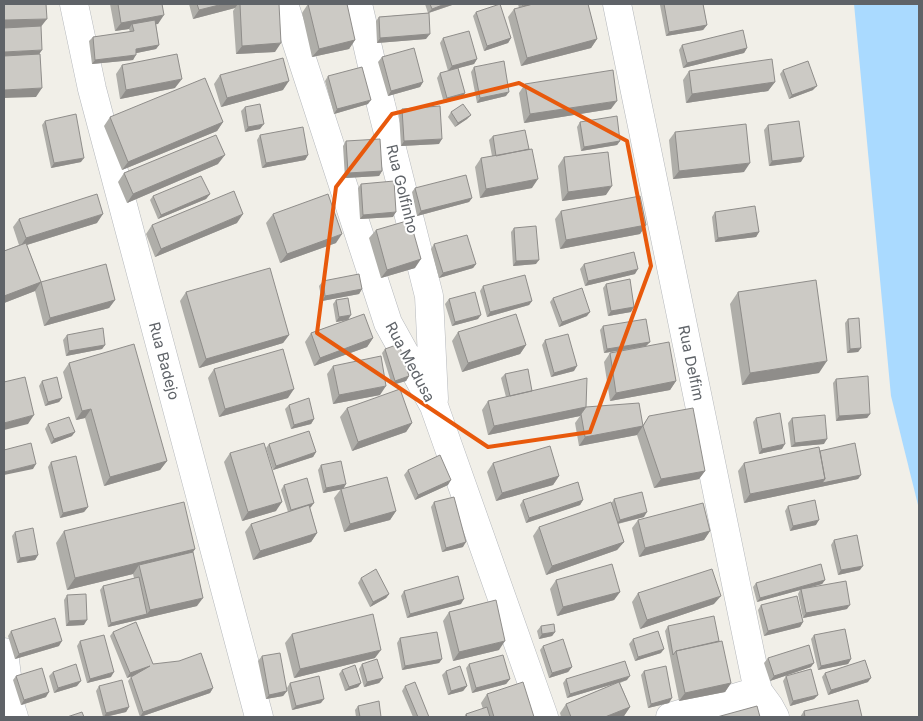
<svg xmlns="http://www.w3.org/2000/svg" width="923" height="721" font-family="Inter,sans-serif">
<style>
.water{fill:#aadaff}
.lines{fill:none;stroke-linecap:round;stroke-linejoin:round}
.street-casing{stroke:#b5b8bc;stroke-width:29}
.street{stroke:#fff;stroke-width:28}
.wall{fill:#afaea9}
.shaded-wall{fill:#8f8d8a}
.building{fill:#cccac5;stroke:#8f8d8a}
.marked{fill:none;stroke:#e8590c;stroke-width:4;stroke-linejoin:round}
.labels{text-anchor:middle;stroke-width:4;stroke-linejoin:round;paint-order:stroke}
.street-label{font-size:15px;fill:#5f6368;stroke:#fff}
</style>
<rect width="100%" height="100%" fill="#f1efe8"/>
<path class="water" d="M854,4H919V509L891,396Z"/>
<g class="lines">
<g class="street-casing">
<path id="street" d="M74,4L92,89L259,717
M284,4L388,323L434,406L544,717
M358,4L381,105L429,296L434,399
M617,4L758,691L769,706L775,717
M4,652L11,708L14,717
M670,717L758,691"/>
</g>
<use href="#street" class="street"/>
</g>
<path class="wall" d="M110,4H162L158,24H156L159,45L156,49L136,53L133,60L92,64L89,41L93,37L130,32L129,29L115,31Z
M189,4H279L275,52L236,54L233,11L235,8L193,19Z
M308,4L355,40L349,49L312,57L302,13Z
M425,4H455L429,13L426,39L377,43L376,21L379,17L428,13Z
M518,4H588L597,39L591,48L521,66L508,17L514,9L519,8Z
M660,4H703L707,25L703,30L666,36L660,5Z
M476,12L511,38L508,43L484,51L473,16Z
M443,38L477,59L474,64L458,68L465,93L462,98L444,103L437,78L440,73L448,71L440,43Z
M682,45L747,48L744,53L683,68L679,50Z
M382,57L423,82L420,87L388,96L378,62Z
M122,65L175,88L120,99L116,74Z
M474,67L506,96L477,103L471,72Z
M783,70L813,90L789,99L780,74Z
M689,71L775,82L768,91L686,103L683,80Z
M220,75L283,90L221,107L214,84Z
M328,76L368,104L334,114L325,81Z
M525,84L611,109L524,123L519,93Z
M245,107L260,129L245,132L241,111Z
M402,109L439,144L401,146L399,114Z
M451,112L471,115L467,119L455,127L448,117Z
M110,117L223,122L217,131L122,170L104,126Z
M45,121L81,162L51,168L42,125Z
M580,122L620,141L617,145L581,151L577,127Z
M768,125L801,162L769,166L764,130Z
M675,132L744,172L673,179L669,140Z
M260,135L308,155L305,160L262,168L257,140Z
M493,136L529,149L532,188L480,198L475,167L481,158L492,156L489,140Z
M346,141L382,171L379,176L345,178L343,146Z
M564,157L606,195L562,201L558,166Z
M218,164L127,203L118,182L124,173Z
M361,184L393,217L360,219L358,188Z
M415,188L472,198L469,202L417,216L412,192Z
M210,194L206,199L158,219L150,200L153,196Z
M561,211L646,225L640,234L560,249L555,219Z
M715,212L759,232L756,237L715,242L712,217Z
M273,214L336,243L280,263L266,223Z
M19,219L97,223L27,245L41,282L115,300L109,308L44,326L35,291L4,303V251L19,245L13,227Z
M237,223L155,257L146,234L152,225Z
M514,228L536,264L513,266L511,232Z
M376,230L415,268L381,278L369,238Z
M434,244L476,264L473,268L439,278L431,249Z
M584,264L635,274L585,286L580,269Z
M323,281L362,289L359,294L322,301L319,286Z
M606,284L631,312L608,316L603,288Z
M483,286L532,301L529,305L487,317L480,291Z
M186,292L289,335L283,343L199,368L180,301Z
M738,292L819,373L742,385L730,304Z
M553,298L587,316L559,327L550,302Z
M449,299L478,319L452,326L445,304Z
M336,300L348,320L373,338L367,347L314,366L305,342L311,333L347,320L336,322L333,304Z
M848,319L861,348L858,352L847,353L845,323Z
M603,326L650,342L646,346L676,381L670,390L610,401L604,362L610,353L646,347L604,353L600,330Z
M458,332L526,345L520,354L462,372L452,341Z
M67,335L105,345L102,349L66,356L63,340Z
M545,340L574,371L551,377L542,345Z
M385,349L409,376L406,381L392,385L382,353Z
M69,363L167,461L160,470L104,486L85,418L76,420L63,372Z
M333,366L380,395L333,404L327,374Z
M214,369L288,398L219,417L208,378Z
M505,374L532,391L643,425L649,416L705,471L699,479L654,488L637,435L579,446L575,423L580,416L488,435L482,410L488,401L506,397L501,378Z
M836,379L870,414L867,418L836,421L833,383Z
M42,381L62,398L59,402L45,406L39,386Z
M289,405L314,419L311,424L291,429L285,409Z
M347,408L412,423L406,432L352,451L340,417Z
M756,418L782,449L759,454L753,422Z
M792,418L824,444L791,447L788,423Z
M48,424L72,436L51,444L45,429Z
M269,444L316,452L313,457L273,470L266,448Z
M820,451L861,475L858,479L744,503L738,471L744,463Z
M230,453L276,511L242,521L224,462Z
M51,462L88,507L84,512L60,518L48,467Z
M493,463L559,476L553,485L496,501L487,472Z
M321,465L346,484L343,489L323,493L318,470Z
M408,470L448,485L415,500L404,475Z
M284,485L311,507L310,508L317,533L311,542L253,560L245,532L251,524L288,512L281,490Z
M341,489L396,511L390,520L344,532L334,498Z
M614,499L644,517L618,524L624,542L617,550L546,575L533,536L539,527L611,504Z
M523,500H583L580,505L526,523L520,505Z
M434,502L463,547L442,552L431,507Z
M788,506L816,525L790,531L785,511Z
M638,520L710,531L704,540L639,557L632,528Z
M64,531L195,549L193,552L197,606L108,627L100,590L103,586L134,578L133,574L67,590L56,543Z
M15,532L38,555L35,560L17,563L12,536Z
M834,540L860,570L838,575L831,545Z
M361,578L389,594L386,598L370,607L358,583Z
M556,580L620,592L614,600L557,616L550,589Z
M825,580L822,584L811,587L847,609L803,618L798,594L800,590L757,602L753,587L756,583Z
M404,591L461,604L407,618L401,596Z
M638,593L714,604L640,629L632,602Z
M67,595L84,625L66,626L64,600Z
M761,605L803,622L800,627L764,636L758,610Z
M449,612L499,650L453,661L443,621Z
M541,626L555,632L552,636L539,639L537,631Z
M668,626L719,641L731,683L725,692L679,701L665,631Z
M11,631L59,646L15,659L8,636Z
M113,632L153,664L213,688L210,693L140,717L128,681L131,677L134,675L127,678L110,636Z
M292,634L375,658L294,678L285,643Z
M814,635L851,659L848,664L818,670L811,639Z
M400,638L442,659L439,663L402,670L397,643Z
M633,639L661,653L635,661L629,644Z
M80,641L111,677L87,683L77,646Z
M543,646L572,667L568,672L549,678L540,650Z
M262,656L287,691L283,696L266,699L258,661Z
M768,658L811,667L770,681L764,663Z
M362,664L383,678L379,683L364,687L359,669Z
M469,664L510,679L506,684L472,693L466,668Z
M342,670L361,683L358,687L345,691L339,674Z
M446,671L467,686L463,691L448,695L442,675Z
M644,671L669,703L648,708L641,675Z
M53,672L77,686L54,693L49,676Z
M825,673L868,682L828,695L822,677Z
M16,676L46,697L21,705L13,680Z
M786,676L818,695L814,699L790,706L783,681Z
M566,679L627,680L620,683L630,707L624,716L620,717H561L560,713L566,704L617,683L567,698L563,683Z
M290,683L321,703L292,710L287,688Z
M99,686L129,707L126,712L106,717H103L96,691Z
M405,686L428,717H413L402,691Z
M487,694L534,717H464L466,714L483,709L481,703Z
M358,706L381,717H356L355,710Z
M804,711L862,717H800Z"/>
<path class="shaded-wall" d="M223,4H238L235,8L193,19L199,10Z
M445,4H455L428,13L432,9Z
M164,15L158,24L133,28L132,24L129,29L115,31L121,23Z
M47,19L40,28H4V20Z
M707,25L703,30L666,36L669,32Z
M430,34L426,39L377,43L380,38Z
M511,38L508,43L484,51L487,46Z
M597,39L591,48L521,66L527,58Z
M355,40L349,49L312,57L319,49Z
M281,43L275,52L236,54L242,46Z
M159,45L156,49L132,54L136,49Z
M747,48L744,53L683,68L687,63Z
M42,50L36,59L4,61V52Z
M136,55L133,60L92,64L95,60Z
M477,59L474,64L448,71L452,66Z
M182,79L175,88L120,99L126,90Z
M289,81L283,90L221,107L227,98Z
M423,82L420,87L388,96L391,91Z
M775,82L768,91L686,103L692,94Z
M817,86L813,90L789,99L792,95Z
M42,88L36,97L4,98V90Z
M509,92L506,96L477,103L480,98Z
M465,93L462,98L444,103L447,98Z
M371,100L368,104L334,114L337,109Z
M617,101L611,109L524,123L530,114Z
M471,115L467,119L455,127L458,123Z
M223,122L217,131L122,170L128,162Z
M264,124L260,129L245,132L248,127Z
M442,139L439,144L401,146L404,141Z
M620,141L617,145L581,151L584,147Z
M225,155L218,164L127,203L133,194Z
M308,155L305,160L262,168L266,163Z
M804,157L801,162L769,166L772,161Z
M84,158L81,162L51,168L54,163Z
M750,163L744,172L673,179L679,171Z
M382,171L379,176L345,178L348,173Z
M538,179L532,188L480,198L486,189Z
M612,186L606,195L562,201L568,192Z
M210,194L206,199L158,219L161,215Z
M472,198L469,202L417,216L421,211Z
M396,212L393,217L360,219L363,215Z
M103,214L97,223L20,247L26,238Z
M243,214L237,223L155,257L161,249Z
M646,225L640,234L560,249L566,240Z
M759,232L756,237L715,242L718,238Z
M342,234L336,243L280,263L287,254Z
M421,259L415,268L381,278L387,270Z
M539,260L536,264L513,266L516,261Z
M476,264L473,268L439,278L443,273Z
M638,269L635,274L585,286L588,281Z
M41,282L35,291L4,303V296Z
M362,289L359,294L322,301L325,296Z
M115,300L109,308L44,326L50,318Z
M532,301L529,305L487,317L490,312Z
M634,307L631,312L608,316L611,311Z
M590,312L587,316L559,327L562,322Z
M351,315L348,320L336,322L339,317Z
M481,315L478,319L452,326L455,322Z
M289,335L283,343L199,368L206,359Z
M373,338L367,347L314,366L320,358Z
M650,342L646,346L604,353L607,349Z
M105,345L102,349L66,356L69,351Z
M526,345L520,354L462,372L468,363Z
M861,348L858,352L847,353L850,349Z
M827,361L819,373L742,385L750,373Z
M577,366L574,371L551,377L554,373Z
M409,376L406,381L392,385L395,381Z
M676,381L670,390L610,401L616,393Z
M386,386L380,395L333,404L339,395Z
M294,389L288,398L219,417L225,409Z
M62,398L59,402L45,406L48,402Z
M586,407L580,416L488,435L494,426Z
M91,409L85,418L76,420L82,411Z
M870,414L867,418L836,421L839,416Z
M34,415L28,424L4,430V423Z
M314,419L311,424L291,429L294,425Z
M412,423L406,432L352,451L358,442Z
M643,426L637,435L579,446L585,437Z
M75,432L72,436L51,444L54,439Z
M827,439L824,444L791,447L795,443Z
M785,444L782,449L759,454L762,449Z
M316,452L313,457L273,470L276,466Z
M167,461L160,470L104,486L110,477Z
M36,464L33,469L4,475V472Z
M705,471L699,479L654,488L661,479Z
M861,475L858,479L744,503L750,494L825,479Z
M559,476L553,485L496,501L502,493Z
M451,480L448,485L415,500L418,495Z
M346,484L343,489L323,493L326,488Z
M583,500L580,505L526,523L529,518Z
M282,502L276,511L242,521L248,512Z
M314,503L311,507L288,514L291,510Z
M88,507L84,512L60,518L63,513Z
M396,511L390,520L344,532L350,524Z
M647,512L644,517L616,524L620,520Z
M819,520L816,525L790,531L793,526Z
M710,531L704,540L639,557L645,548Z
M317,533L311,542L253,560L260,551Z
M466,542L463,547L442,552L446,548Z
M624,542L617,550L546,575L552,566Z
M195,549L187,561L139,565L133,574L67,590L75,578Z
M38,555L35,560L17,563L20,558Z
M863,566L860,570L838,575L841,570Z
M825,580L822,584L757,602L760,598Z
M620,592L614,600L557,616L563,607Z
M389,594L386,598L370,607L373,602Z
M721,596L714,604L640,629L647,620Z
M203,598L197,606L108,627L111,623L147,614L150,610Z
M464,599L461,604L407,618L410,614Z
M850,605L847,609L803,618L806,613Z
M87,620L84,625L66,626L69,621Z
M803,622L800,627L764,636L768,631Z
M555,632L552,636L539,639L542,634Z
M62,641L59,646L15,659L19,654Z
M505,641L499,650L453,661L459,652Z
M664,649L661,653L635,661L638,657Z
M381,650L375,658L294,678L300,669Z
M442,659L439,663L402,670L405,666Z
M851,659L848,664L818,670L821,666Z
M814,663L811,667L770,681L774,676Z
M150,666L146,671L127,678L130,673Z
M572,667L568,672L549,678L552,673Z
M114,672L111,677L87,683L90,679Z
M630,676L627,680L567,698L570,694Z
M383,678L379,683L364,687L367,682Z
M871,678L868,682L828,695L831,690Z
M510,679L506,684L472,693L476,688Z
M81,681L77,686L54,693L58,688Z
M361,683L358,687L345,691L349,687Z
M731,683L725,692L679,701L685,693Z
M467,686L463,691L448,695L451,691Z
M213,688L210,693L140,717L143,712Z
M287,691L283,696L266,699L269,695Z
M49,692L46,697L21,705L24,700Z
M818,695L814,699L790,706L793,701Z
M672,698L669,703L648,708L651,704Z
M324,699L321,703L292,710L296,706Z
M129,707L126,712L104,717L106,713Z
M630,707L624,716L620,717H605Z"/>
<path class="building" d="M4,4H46L47,19L4,20Z
M118,4H162L164,15L121,23Z
M197,4H223L199,10Z
M240,4H279L281,43L242,46Z
M308,4H347L355,40L319,49Z
M430,4H445L432,9Z
M500,4L511,38L487,46L476,12Z
M522,4H533L523,6Z
M533,4H588L597,39L527,58L514,9Z
M664,4H703L707,25L669,32Z
M429,13L430,34L380,38L379,17Z
M155,20L159,45L136,49V55L95,60L93,37L134,31L132,24Z
M41,26L42,50L4,52V28Z
M743,30L747,48L687,63L682,45Z
M469,31L477,59L452,66L443,38Z
M414,48L423,82L391,91L382,57Z
M40,54L42,88L4,90V56Z
M177,54L182,79L126,90L122,65Z
M283,58L289,81L227,98L220,75Z
M772,59L775,82L692,94L689,71Z
M504,61L509,92L480,98L474,67Z
M808,61L817,86L792,95L783,70Z
M362,67L371,100L337,109L328,76Z
M458,68L465,93L447,98L440,73Z
M613,70L617,101L530,114L525,84Z
M205,78L223,122L128,162L110,117Z
M260,104L264,124L248,127L245,107Z
M463,104L471,115L458,123L451,112Z
M440,106L442,139L404,141L402,109Z
M76,114L84,158L54,163L45,121Z
M617,116L620,141L584,147L580,122Z
M799,121L804,157L772,161L768,125Z
M746,124L750,163L679,171L675,132Z
M303,127L308,155L266,163L260,135Z
M525,130L529,149L496,156L493,136Z
M216,135L225,155L133,194L124,173Z
M380,139L382,171L348,173L346,141Z
M532,149L538,179L486,189L481,158Z
M608,152L612,186L568,192L564,157Z
M466,175L472,198L421,211L415,188Z
M201,176L210,194L161,215L153,196Z
M394,181L396,212L363,215L361,184Z
M234,191L243,214L161,249L152,225Z
M97,194L103,214L26,238L19,219Z
M328,194L342,234L287,254L273,214Z
M640,196L646,225L566,240L561,211Z
M755,206L759,232L718,238L715,212Z
M410,220L421,259L387,270L376,230Z
M536,226L539,260L516,261L514,228Z
M467,235L476,264L443,273L434,244Z
M26,243L41,282L4,296V251Z
M634,252L638,269L588,281L584,264Z
M106,264L115,300L50,318L41,282Z
M270,268L289,335L206,359L186,292Z
M359,274L362,289L325,296L323,281Z
M525,275L532,301L490,312L483,286Z
M630,279L634,307L611,311L606,284Z
M816,280L827,361L750,373L738,292Z
M582,288L590,312L562,322L553,298Z
M475,292L481,315L455,322L449,299Z
M348,298L351,315L339,317L336,300Z
M364,314L373,338L320,358L311,333Z
M516,314L526,345L468,363L458,332Z
M859,318L861,348L850,349L848,319Z
M646,319L650,342L607,349L603,326Z
M103,328L105,345L69,351L67,335Z
M568,334L577,366L554,373L545,340Z
M669,342L676,381L616,393L610,353Z
M134,344L167,461L110,477L91,409L82,411L69,363Z
M399,344L409,376L395,381L385,349Z
M283,349L294,389L225,409L214,369Z
M381,356L386,386L339,395L333,366Z
M528,369L532,391L510,396L505,374Z
M868,376L870,414L839,416L836,379Z
M25,377L34,415L4,423V382Z
M57,377L62,398L48,402L42,381Z
M587,378L586,407L494,426L488,401Z
M400,389L412,423L358,442L347,408Z
M309,398L314,419L294,425L289,405Z
M639,403L643,426L649,416L693,408L705,471L661,479L643,426L585,437L581,414L586,407Z
M780,413L785,444L762,449L756,418Z
M825,415L827,439L795,443L792,418Z
M69,417L75,432L54,439L48,424Z
M309,431L316,452L276,466L269,444Z
M31,443L36,464L4,472V450Z
M264,443L282,502L248,512L230,453Z
M855,443L861,475L822,483L825,479L820,451Z
M550,446L559,476L502,493L493,463Z
M819,447L825,479L750,494L744,463Z
M440,455L451,480L418,495L408,470Z
M76,456L88,507L63,513L51,462Z
M341,461L346,484L326,488L321,465Z
M387,477L396,511L350,524L341,489Z
M307,478L314,503L291,510L284,485Z
M578,482L583,500L529,518L523,500Z
M642,492L647,512L620,520L614,499Z
M454,497L466,542L446,548L434,502Z
M815,500L819,520L793,526L788,506Z
M184,502L195,549L75,578L64,531Z
M611,502L624,542L552,566L539,527Z
M703,503L710,531L645,548L638,520Z
M309,505L317,533L260,551L251,524Z
M33,528L38,555L20,558L15,532Z
M857,535L863,566L841,570L834,540Z
M193,552L203,598L150,610L139,565Z
M612,564L620,592L563,607L556,580Z
M821,564L825,580L760,598L756,583Z
M376,569L389,594L373,602L361,578Z
M712,569L721,596L647,620L638,593Z
M458,576L464,599L410,614L404,591Z
M139,577L147,614L111,623L103,586Z
M846,581L850,605L806,613L801,589Z
M86,594L87,620L69,621L67,595Z
M797,596L803,622L768,631L761,605Z
M496,600L505,641L459,652L449,612Z
M373,614L381,650L300,669L292,634Z
M714,616L719,641L676,651L673,655L668,626Z
M55,618L62,641L19,654L11,631Z
M136,622L153,664L179,661L201,653L213,688L143,712L131,677L150,666L130,673L113,632Z
M554,624L555,632L542,634L541,626Z
M845,629L851,659L821,666L814,635Z
M658,631L664,649L638,657L633,639Z
M437,632L442,659L405,666L400,638Z
M104,635L114,672L90,679L80,641Z
M563,639L572,667L552,673L543,646Z
M722,641L731,683L685,693L676,651Z
M809,645L814,663L774,676L768,658Z
M280,653L287,691L269,695L262,656Z
M503,655L510,679L476,688L469,664Z
M377,659L383,678L367,682L362,664Z
M865,660L871,678L831,690L825,673Z
M625,661L630,676L570,694L566,679Z
M76,664L81,681L58,688L53,672Z
M355,665L361,683L349,687L342,670Z
M460,666L467,686L451,691L446,671Z
M666,666L672,698L651,704L644,671Z
M42,668L49,692L24,700L16,676Z
M811,669L818,695L793,701L786,676Z
M319,676L324,699L296,706L290,683Z
M122,680L129,707L106,713L99,686Z
M415,682L429,717H418L405,686Z
M523,682L534,717H494L487,694Z
M619,682L630,707L605,717H571L566,704Z
M858,700L862,717H805L804,711Z
M379,701L381,717H360L358,706Z
M757,706L760,717H717Z
M487,707L490,717H467L466,714Z
M82,712L84,717H67Z"/>
<path class="marked" d="M519,83L627,141L651,266L590,432L488,447L317,333L336,187L392,114Z"/>
<g class="labels">
<g class="street-label">
<text transform="translate(402 189) rotate(76)" y="5">Rua Golfinho</text>
<text transform="translate(164 361) rotate(75)" y="5">Rua Badejo</text>
<text transform="translate(410 362) rotate(62)" y="5">Rua Medusa</text>
<text transform="translate(691 363) rotate(78)" y="5">Rua Delfim</text>
</g>
</g>
<rect width="923" height="721" fill="none" stroke="#5f6368" stroke-width="10"/>
</svg>
